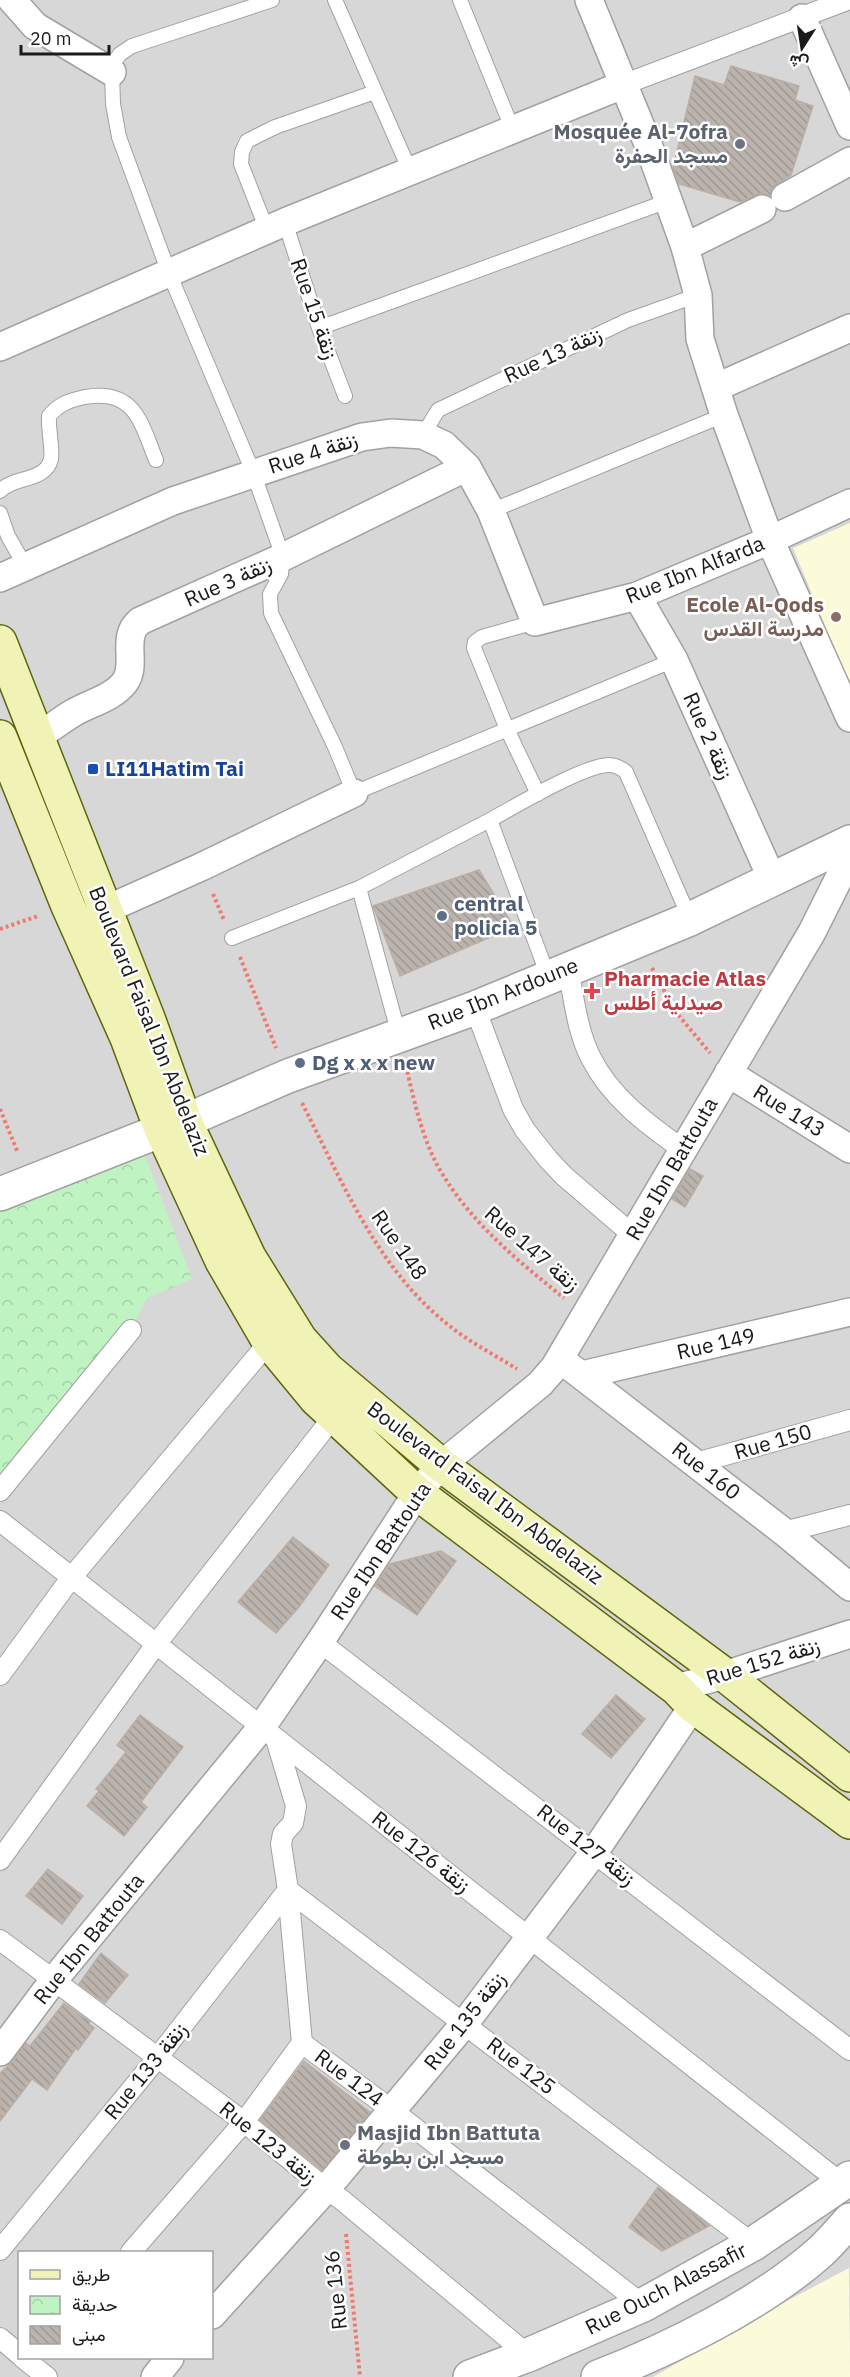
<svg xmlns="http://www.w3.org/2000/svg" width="850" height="2377" font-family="'IBM Plex Sans',Vazirmatn,sans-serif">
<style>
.residential{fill:#d8d7d7;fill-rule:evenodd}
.education{fill:#fcfbd9}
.park{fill:url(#park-crowns)}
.building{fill:url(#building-back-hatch);stroke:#bcaea4;stroke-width:1.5}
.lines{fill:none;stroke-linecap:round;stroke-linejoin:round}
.service-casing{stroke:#a1a1a1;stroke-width:16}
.pedestrian-casing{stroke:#a1a1a1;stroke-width:22}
.minor-casing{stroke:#a1a1a1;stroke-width:30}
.tertiary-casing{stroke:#a1a1a1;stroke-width:36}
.secondary-casing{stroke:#5e660c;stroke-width:36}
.path{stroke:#ee7a6f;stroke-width:4;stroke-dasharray:3 3;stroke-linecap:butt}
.service{stroke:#fff;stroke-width:14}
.pedestrian{stroke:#fff;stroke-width:20}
.minor{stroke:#fff;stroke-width:27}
.tertiary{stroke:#fff;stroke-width:33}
.secondary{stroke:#f1f3b6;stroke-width:33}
.worship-dot{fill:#6b7280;stroke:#fff;stroke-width:2}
.education-dot{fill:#8d6e63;stroke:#fff;stroke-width:2}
.transit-dot{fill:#1a4fb4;stroke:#fff;stroke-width:2}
.service-dot{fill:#5c6f8a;stroke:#fff;stroke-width:2}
.health-dot{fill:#e0444e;stroke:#fff;stroke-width:2}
.labels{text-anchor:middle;stroke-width:5;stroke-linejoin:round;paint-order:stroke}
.worship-label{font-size:21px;font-weight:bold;fill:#5b616d;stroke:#fff;text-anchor:end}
.street-label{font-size:21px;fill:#1a1a1a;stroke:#fff}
.education-label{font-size:21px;font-weight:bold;fill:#785e54;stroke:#fff;text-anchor:end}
.transit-label{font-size:21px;font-weight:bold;fill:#164399;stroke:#fff;text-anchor:start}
.service-label{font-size:21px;font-weight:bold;fill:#4e5e75;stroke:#fff;text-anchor:start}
.health-label{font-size:21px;font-weight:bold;fill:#be3a42;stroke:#fff;text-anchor:start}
</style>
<defs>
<pattern id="park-crowns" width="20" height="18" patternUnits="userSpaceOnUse" patternTransform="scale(1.5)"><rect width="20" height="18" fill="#bff4c2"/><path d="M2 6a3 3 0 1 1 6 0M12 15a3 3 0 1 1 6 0" fill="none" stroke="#a4d1a6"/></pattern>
<pattern id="building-back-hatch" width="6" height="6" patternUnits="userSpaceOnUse" patternTransform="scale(1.5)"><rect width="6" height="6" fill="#bbb3ad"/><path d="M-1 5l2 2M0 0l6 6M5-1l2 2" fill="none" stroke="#a09994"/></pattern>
</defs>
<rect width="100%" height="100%" fill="#ebe8e0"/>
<path class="residential" d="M0,0H850V2377H0ZM20,2252H212V2358H20Z"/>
<path class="education" d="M850,523V686L793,548Z
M849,2268L850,2377H653L770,2310Z"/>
<path class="park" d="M143,1150L192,1279L147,1298L131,1330L0,1491V1199Z"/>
<path class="building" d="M731,66L799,86L795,100L813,106L791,175L777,184L772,188L770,195L762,193L756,195L740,202L679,184L673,168L695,76L724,85Z
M479,870L514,927L400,976L373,906Z
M690,1169L703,1176L685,1207L672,1199Z
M293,1537L329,1565L299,1607L276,1633L238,1602Z
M441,1551L456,1561L417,1615L375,1586L390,1564Z
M616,1695L645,1719L611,1758L582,1734Z
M140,1715L183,1747L141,1802L147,1807L124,1836L87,1806L99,1791L96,1789L126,1752L117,1745Z
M48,1869L83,1896L62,1924L26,1896Z
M101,1953L128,1975L105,2003L79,1984Z
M64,2003L90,2022L89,2024L94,2028L78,2050L76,2048L47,2090L32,2079L0,2121V2073L13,2061L26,2043L30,2046Z
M304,2061L370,2112L322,2170L260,2120Z
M658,2187L680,2203L709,2226L662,2251L629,2227Z"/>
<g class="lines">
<g class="service-casing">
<path id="service" d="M272,0L132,46L120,54L114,62L112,72L113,104L119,137L169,273L253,472L283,557L281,574L270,594L271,613L335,747L354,793L674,660
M335,0L410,171
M460,0L512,128
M285,222L319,328L345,396
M267,230L241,164L242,152L247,141L275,127L375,92
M319,328L668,201
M423,435L438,410L628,320L698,295
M0,491C13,476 46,482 51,459C53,450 48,429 49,416C59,404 70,400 85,397C135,388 141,423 156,460
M491,511L724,415
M0,513L8,536L25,566
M535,622L482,637L475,642L474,648L507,729L538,794
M232,938L359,888
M548,976L490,820C514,807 584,765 609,765C615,765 621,768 626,772L690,919
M399,1035L359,888L490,820"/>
</g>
<g class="pedestrian-casing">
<path id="pedestrian" d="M625,84L847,0
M568,969C574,998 577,1031 591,1058C611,1098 647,1124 682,1149
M475,1008L513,1109L525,1130L548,1159L564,1176L634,1236
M696,1463L850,1420
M0,1491L131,1330
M0,1521L841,2183
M784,1532L850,1515
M320,1642L850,2050
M0,1675L71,1578L269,1342
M276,1739L296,1806L293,1823L283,1834L281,1844L288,1890L302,2043L393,2111L643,2305
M0,1860L157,1643L334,1416
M0,1940L244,2122L326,2189L342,2200L528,2355
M0,2250L158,2057L288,1890L753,2244
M131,2252L244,2122L302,2043
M0,2338L20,2355
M23,2358L47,2377"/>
</g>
<g class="minor-casing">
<path id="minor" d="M12,0L35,26L112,72
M589,0L648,144L685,247L698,295L700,339L724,415L770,540L850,718
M802,18L850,126
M785,197L850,161
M685,247L762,209
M0,347L285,222L625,84
M717,387L850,328
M0,578L173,501L362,437L391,433L423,435L444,445L467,467L491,511L535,622L637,596L770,540L850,503
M637,596L674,660L772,879
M38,737C50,729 61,720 73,713C90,703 113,698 125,682C138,663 120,637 140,621L283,557L467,467
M105,910L201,867L354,793
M728,1073L850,1149
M560,1359L784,1532L850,1587
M582,1375L850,1312
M676,1688L725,1675L850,1634
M0,2052L53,1981L261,1728L320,1642L417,1493L441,1465L540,1384L554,1368L812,932L850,856
M212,2315L326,2189L465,2023L595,1851L693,1706
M155,2377L170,2358"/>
</g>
<g class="tertiary-casing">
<path id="tertiary" d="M0,1194L185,1121L288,1076L475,1008L690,919L850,842
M470,2377L528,2355L643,2305L753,2244L850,2178
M598,2377C670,2349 760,2305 819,2253C830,2243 840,2231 850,2220"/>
</g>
<g class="secondary-casing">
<path id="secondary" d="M0,642L148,1018L185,1121L249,1257L300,1339L328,1370L441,1465L725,1675L850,1775
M0,737L68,906L127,1038L161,1129L222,1261L269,1342L316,1399L417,1493L676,1688L693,1706L850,1822"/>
</g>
<path class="path" d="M213,894L224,920
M0,929L38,916
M240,957L276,1048
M652,968L675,1011L710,1053
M406,1066C414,1100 422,1139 440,1170C471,1223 517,1260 564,1298
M302,1103C343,1183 378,1271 451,1327C471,1343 495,1355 517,1369
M0,1109L18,1153
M346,2234L360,2377"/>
<use href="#service" class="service"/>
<use href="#pedestrian" class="pedestrian"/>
<use href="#minor" class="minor"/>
<use href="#tertiary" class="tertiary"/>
<use href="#secondary" class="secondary"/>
</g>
<g class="worship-dot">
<circle cx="740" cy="144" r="6"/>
<circle cx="345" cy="2145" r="6"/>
</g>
<circle class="education-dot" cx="836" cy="617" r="6"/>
<rect class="transit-dot" x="87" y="763" width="12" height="12" rx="3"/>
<g class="service-dot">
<circle cx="442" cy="916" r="6"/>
<circle cx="300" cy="1063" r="6"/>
</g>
<path class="health-dot" d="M589 982h6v6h6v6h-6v6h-6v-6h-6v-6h6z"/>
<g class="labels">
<g class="worship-label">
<text x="728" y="139">Mosquée Al-7ofra<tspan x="728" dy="24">مسجد الحفرة</tspan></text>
<text x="357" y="2140" text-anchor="start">Masjid Ibn Battuta<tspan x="357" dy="24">مسجد ابن بطوطة</tspan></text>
</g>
<g class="street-label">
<text transform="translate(314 309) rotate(71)" y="7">Rue 15 زنقة</text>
<text transform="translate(553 355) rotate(-25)" y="7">Rue 13 زنقة</text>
<text transform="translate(313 453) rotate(-18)" y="7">Rue 4 زنقة</text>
<text transform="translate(695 570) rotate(-22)" y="7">Rue Ibn Alfarda</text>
<text transform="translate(228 582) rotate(-24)" y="7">Rue 3 زنقة</text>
<text transform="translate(708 736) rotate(66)" y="7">Rue 2 زنقة</text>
<text transform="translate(503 994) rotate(-22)" y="7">Rue Ibn Ardoune</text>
<text transform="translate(149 1021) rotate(68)" y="7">Boulevard Faisal Ibn Abdelaziz</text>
<text transform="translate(789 1111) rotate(32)" y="7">Rue 143</text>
<text transform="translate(672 1169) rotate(-60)" y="7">Rue Ibn Battouta</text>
<text transform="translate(399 1245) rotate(55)" y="7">Rue 148</text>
<text transform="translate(532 1249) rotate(41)" y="7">Rue 147 زنقة</text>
<text transform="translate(716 1344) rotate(-13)" y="7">Rue 149</text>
<text transform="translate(773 1442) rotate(-16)" y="7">Rue 150</text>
<text transform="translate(706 1471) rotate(38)" y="7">Rue 160</text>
<text transform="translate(485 1493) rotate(37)" y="7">Boulevard Faisal Ibn Abdelaziz</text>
<text transform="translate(381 1551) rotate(-56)" y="7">Rue Ibn Battouta</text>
<text transform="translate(763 1662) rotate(-17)" y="7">Rue 152 زنقة</text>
<text transform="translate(586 1845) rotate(38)" y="7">Rue 127 زنقة</text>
<text transform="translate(421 1852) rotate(38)" y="7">Rue 126 زنقة</text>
<text transform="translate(89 1939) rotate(-51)" y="7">Rue Ibn Battouta</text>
<text transform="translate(465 2021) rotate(-52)" y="7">Rue 135 زنقة</text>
<text transform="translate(521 2066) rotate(37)" y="7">Rue 125</text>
<text transform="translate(146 2071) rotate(-51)" y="7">Rue 133 زنقة</text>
<text transform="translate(349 2078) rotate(37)" y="7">Rue 124</text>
<text transform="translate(268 2143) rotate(39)" y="7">Rue 123 زنقة</text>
<text transform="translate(666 2289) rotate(-27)" y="7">Rue Ouch Alassafir</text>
<text transform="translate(336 2290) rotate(-96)" y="7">Rue 136</text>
</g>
<g class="education-label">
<text x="824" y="612">Ecole Al-Qods<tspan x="824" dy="24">مدرسة القدس</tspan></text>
</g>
<g class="transit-label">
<text x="105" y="776">LI11Hatim Tai</text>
</g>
<g class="service-label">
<text x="454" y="911">central<tspan x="454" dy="24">policia 5</tspan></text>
<text x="312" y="1070">Dg x x x new</text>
</g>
<g class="health-label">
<text x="604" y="986">Pharmacie Atlas<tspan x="604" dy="24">صيدلية أطلس</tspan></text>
</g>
</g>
<rect x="18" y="2251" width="195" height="108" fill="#ffffff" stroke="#a3a3a3" stroke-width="1.5"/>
<rect x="30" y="2270" width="30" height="9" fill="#f1f3b6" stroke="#a3a3a3" stroke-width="1.5"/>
<text x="72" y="2281" font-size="18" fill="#1a1a1a">طريق</text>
<rect x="30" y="2296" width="30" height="18" fill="url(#park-crowns)" stroke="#a3a3a3" stroke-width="1.5"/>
<text x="72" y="2311" font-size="18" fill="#1a1a1a">حديقة</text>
<rect x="30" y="2326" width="30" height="18" fill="url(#building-back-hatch)" stroke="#a3a3a3" stroke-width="1.5"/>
<text x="72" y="2341" font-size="18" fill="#1a1a1a">مبنى</text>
<g transform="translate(802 48) rotate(192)" stroke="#ffffff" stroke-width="4.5" paint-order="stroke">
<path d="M0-4.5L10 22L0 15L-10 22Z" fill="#1a1a1a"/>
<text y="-9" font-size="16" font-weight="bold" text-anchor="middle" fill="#1a1a1a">ش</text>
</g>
<path d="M21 45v9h88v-9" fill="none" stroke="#1a1a1a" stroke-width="3"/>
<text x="30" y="45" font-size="18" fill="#1a1a1a" stroke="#ffffff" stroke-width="4.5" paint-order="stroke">20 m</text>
</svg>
